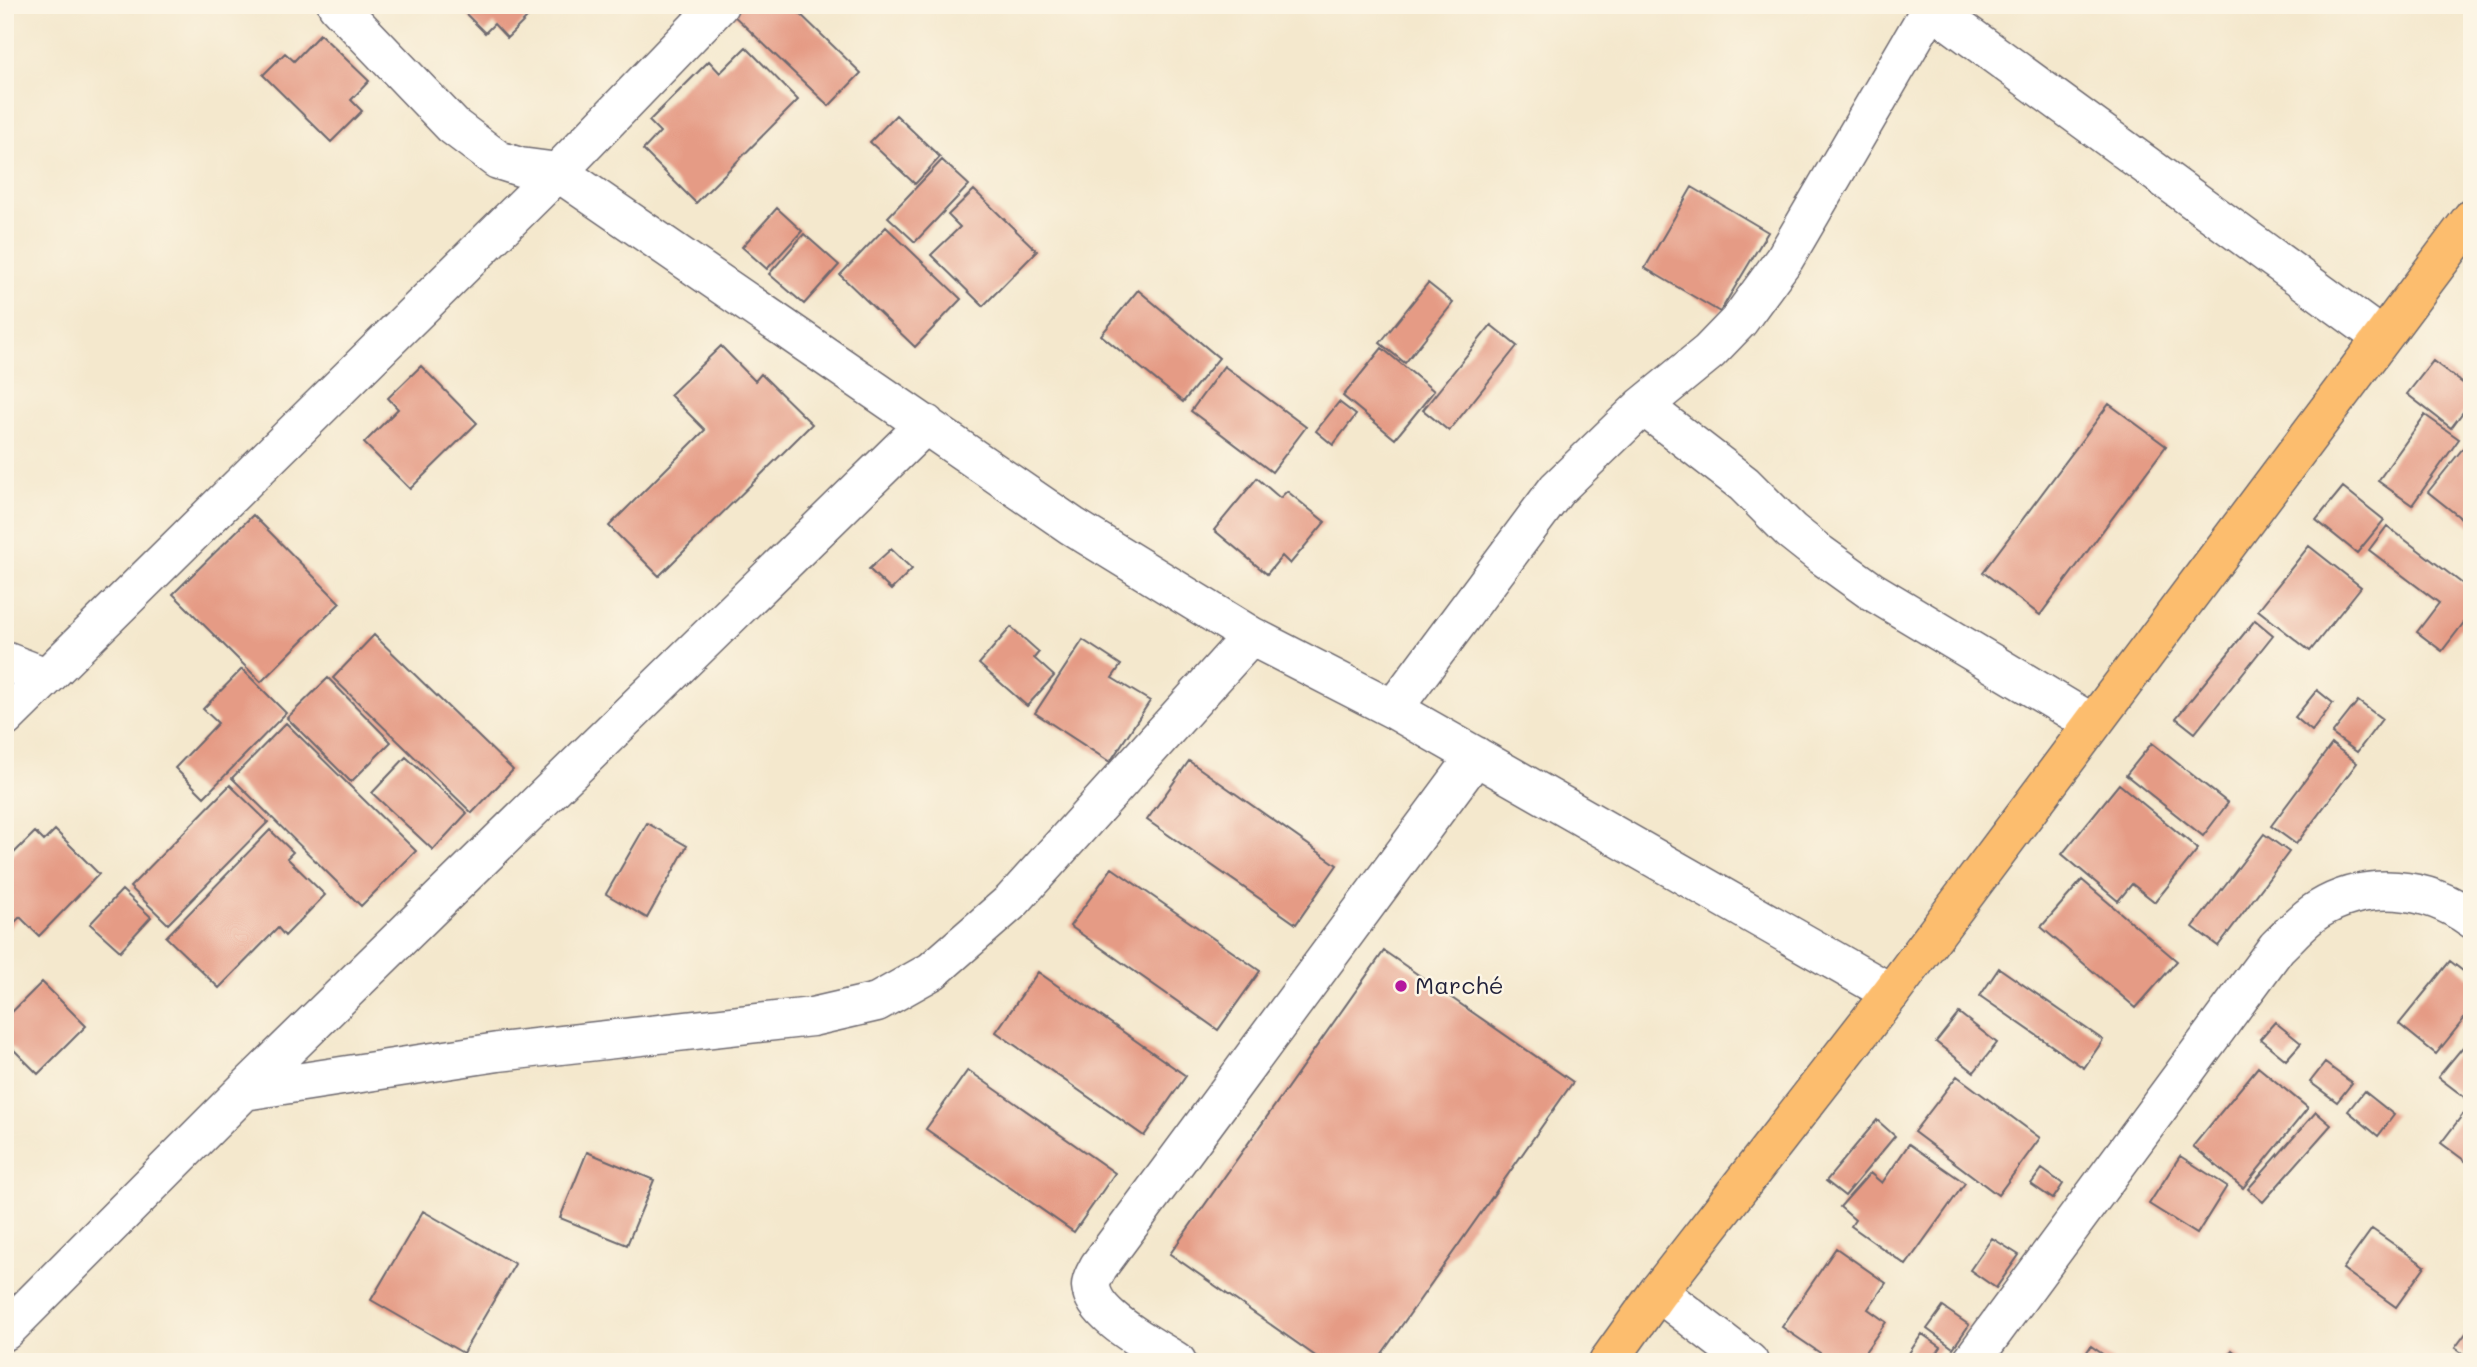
<svg xmlns="http://www.w3.org/2000/svg" width="2477" height="1367" font-family="Mali,sans-serif">
<style>
.building{fill:#e59b85}
.lines{fill:none;stroke-linecap:round;stroke-linejoin:round}
.minor-casing{stroke:#6c676e;stroke-width:41}
.primary-casing{stroke:#6c676e;stroke-width:41}
.minor{stroke:#fff;stroke-width:38}
.primary{stroke:#fcbd6e;stroke-width:38}
.poi-dot{fill:#b5179e;stroke:#fcf5e5;stroke-width:2.5}
.labels{text-anchor:middle;stroke-width:5;stroke-linejoin:round;paint-order:stroke}
.poi-label{font-size:24px;fill:#22223b;stroke:#fcf5e5;text-anchor:start}
</style>
<rect width="100%" height="100%" fill="#fcf5e5"/>
<filter id="ink" filterUnits="userSpaceOnUse"><feTurbulence type="fractalNoise" baseFrequency=".0143" numOctaves="2"/><feDisplacementMap in="SourceGraphic" scale="14" xChannelSelector="R" yChannelSelector="G"/><feConvolveMatrix kernelMatrix="1 2 1 2 8 2 1 2 1" color-interpolation-filters="sRGB"/></filter>
<filter id="wash" filterUnits="userSpaceOnUse"><feTurbulence type="fractalNoise" baseFrequency=".00686" numOctaves="4" result="noise"/><feDisplacementMap in="SourceGraphic" scale="28" xChannelSelector="R" yChannelSelector="G"/><feGaussianBlur stdDeviation="1.57" result="paint"/><feColorMatrix in="noise" values="0 0 0 0 0 0 0 0 0 0 0 0 0 0 0 0 0 1.4 0 .05"/><feComposite in="paint" operator="in"/></filter>
<g filter="url(#wash)">
<rect width="100%" height="100%" fill="#f4e8cd"/>
<g id="blocks">
<path class="building" d="M457,5H540L507,38L494,24L485,33Z
M736,5H791L861,73L829,106L730,12Z
M320,34L369,81L351,100L362,111L331,142L263,75L285,53L294,61Z
M746,47L798,100L696,203L643,150L660,132L649,121L709,61L720,73Z
M896,115L940,157L915,184L870,142Z
M942,160L969,185L915,242L888,217Z
M1692,187L1768,232L1720,312L1645,268Z
M974,190L1037,251L983,306L931,255L960,227L948,215Z
M777,208L802,231L767,269L742,247Z
M886,227L961,299L915,347L840,275Z
M804,234L839,265L804,304L769,274Z
M1428,283L1453,303L1405,363L1380,343Z
M1138,290L1219,358L1183,402L1101,335Z
M1491,325L1517,346L1449,431L1423,410Z
M721,346L755,381L761,374L812,424L659,576L609,526L705,430L670,395Z
M1382,348L1434,391L1395,439L1343,396Z
M2433,361L2472,390V400L2451,428L2407,394Z
M421,366L477,423L410,489L364,443L398,409L388,398Z
M1224,366L1306,427L1272,472L1191,411Z
M1339,402L1356,415L1333,445L1316,431Z
M2109,404L2166,446L2040,615L1983,572Z
M2425,415L2459,439L2412,505L2378,481Z
M2472,437V527L2428,492Z
M1257,478L1280,498L1287,491L1325,522L1290,564L1282,556L1267,574L1214,530Z
M2343,487L2384,520L2357,553L2316,520Z
M253,515L340,603L261,682L173,594Z
M2387,526L2472,591V612L2442,651L2417,632L2439,603L2369,550Z
M2309,546L2361,587L2310,651L2258,610Z
M891,549L912,569L891,590L869,569Z
M2255,620L2273,635L2195,733L2176,718Z
M1011,627L1039,652L1034,658L1054,676L1027,706L979,664Z
M374,635L513,770L472,813L333,678Z
M1083,640L1121,665L1112,678L1150,701L1110,762L1035,713Z
M242,669L286,713L204,797L175,768L218,723L203,709Z
M328,678L391,742L351,782L287,718Z
M2317,690L2333,703L2312,731L2295,717Z
M2358,701L2382,719L2357,752L2332,734Z
M286,723L416,851L361,906L232,778Z
M2152,743L2228,803L2203,836L2126,775Z
M2332,744L2357,763L2296,844L2271,826Z
M406,757L467,813L433,850L372,793Z
M1189,761L1337,865L1296,924L1147,820Z
M2119,784L2198,849L2155,902L2132,884L2118,901L2062,854Z
M230,785L268,822L168,924L130,887Z
M647,823L687,846L647,918L606,894Z
M55,830L99,874L39,936L20,917L7,930L5,880L12,873L5,866V862L35,832L44,841Z
M270,830L293,852L287,858L325,895L285,936L278,928L219,988L166,937Z
M2264,834L2289,852L2218,946L2193,927Z
M1112,868L1260,971L1218,1030L1070,926Z
M2082,880L2177,961L2136,1008L2041,927Z
M122,890L151,917L120,951L90,924Z
M1384,951L1573,1082L1376,1362H1324L1170,1254Z
M2450,961L2472,978V1009L2436,1054L2399,1024Z
M1999,968L2103,1040L2084,1068L1980,996Z
M1038,972L1186,1076L1144,1136L996,1032Z
M42,982L86,1026L38,1074L5,1041V1019Z
M1959,1013L1997,1043L1974,1072L1936,1042Z
M2275,1022L2301,1043L2286,1060L2260,1039Z
M2472,1036V1103L2438,1077Z
M2325,1063L2352,1083L2337,1102L2310,1082Z
M2258,1067L2308,1108L2243,1188L2193,1146Z
M968,1070L1115,1173L1074,1232L926,1129Z
M1957,1076L2040,1138L1998,1195L1914,1132Z
M2364,1091L2394,1115L2378,1136L2348,1111Z
M2316,1112L2331,1125L2263,1202L2248,1189Z
M2464,1113L2472,1120V1166L2441,1143Z
M1877,1120L1895,1136L1845,1196L1826,1181Z
M1909,1144L1965,1183L1906,1265L1851,1226L1855,1220L1840,1207L1870,1173L1882,1183Z
M587,1152L654,1180L627,1245L560,1218Z
M2180,1156L2227,1186L2197,1234L2149,1204Z
M2042,1169L2063,1184L2053,1199L2031,1184Z
M423,1211L515,1264L463,1353L371,1300Z
M2372,1229L2425,1266L2396,1307L2343,1269Z
M1992,1238L2019,1255L1996,1288L1970,1270Z
M1836,1248L1886,1283L1868,1309L1886,1322L1858,1362H1842L1835,1357L1832,1361L1782,1327Z
M1943,1307L1969,1325L1953,1348L1927,1329Z
M2472,1325V1360L2455,1348Z
M1922,1334L1941,1347L1931,1362H1903Z
M2091,1346L2114,1362H2080Z
M2232,1350L2247,1362H2223Z"/>
</g>
</g>
<g filter="url(#ink)">
<use href="#blocks" fill-opacity="0" stroke="#6c676e" stroke-width="2"/>
<g class="lines">
<g class="minor-casing">
<path id="minor" d="M337,5L453,126L498,160L520,167L558,172L1072,526L1207,609L1251,636L1393,709L1891,993
M1927,5L2381,337
M1643,406L1744,484L1791,531L1820,554L1870,590L2092,723
M5,661L46,677
M1393,709L1557,489L1643,406L1709,352L1739,321L1785,258L1931,8
M5,718L558,172L719,5
M244,1091L498,1052L812,1017L877,1002L932,971L1012,901L1251,636
M1658,1292L1749,1362
M5,1331L244,1091L926,424
M1177,1362C1153,1346 1093,1317 1091,1286C1091,1279 1096,1272 1099,1266L1476,756
M1971,1362L2277,947C2290,935 2303,919 2318,910C2367,880 2427,886 2472,919"/>
</g>
<g class="primary-casing">
<path id="primary" d="M1608,1362L1658,1292L1891,993L2472,218"/>
</g>
<use href="#minor" class="minor"/>
<use href="#primary" class="primary"/>
</g>
</g>
<circle class="poi-dot" cx="1401" cy="986" r="7"/>
<g class="labels">
<g class="poi-label">
<text x="1415" y="994">Marché</text>
</g>
</g>
<rect width="2477" height="1367" fill="none" stroke="#fcf5e5" stroke-width="28"/>
</svg>
